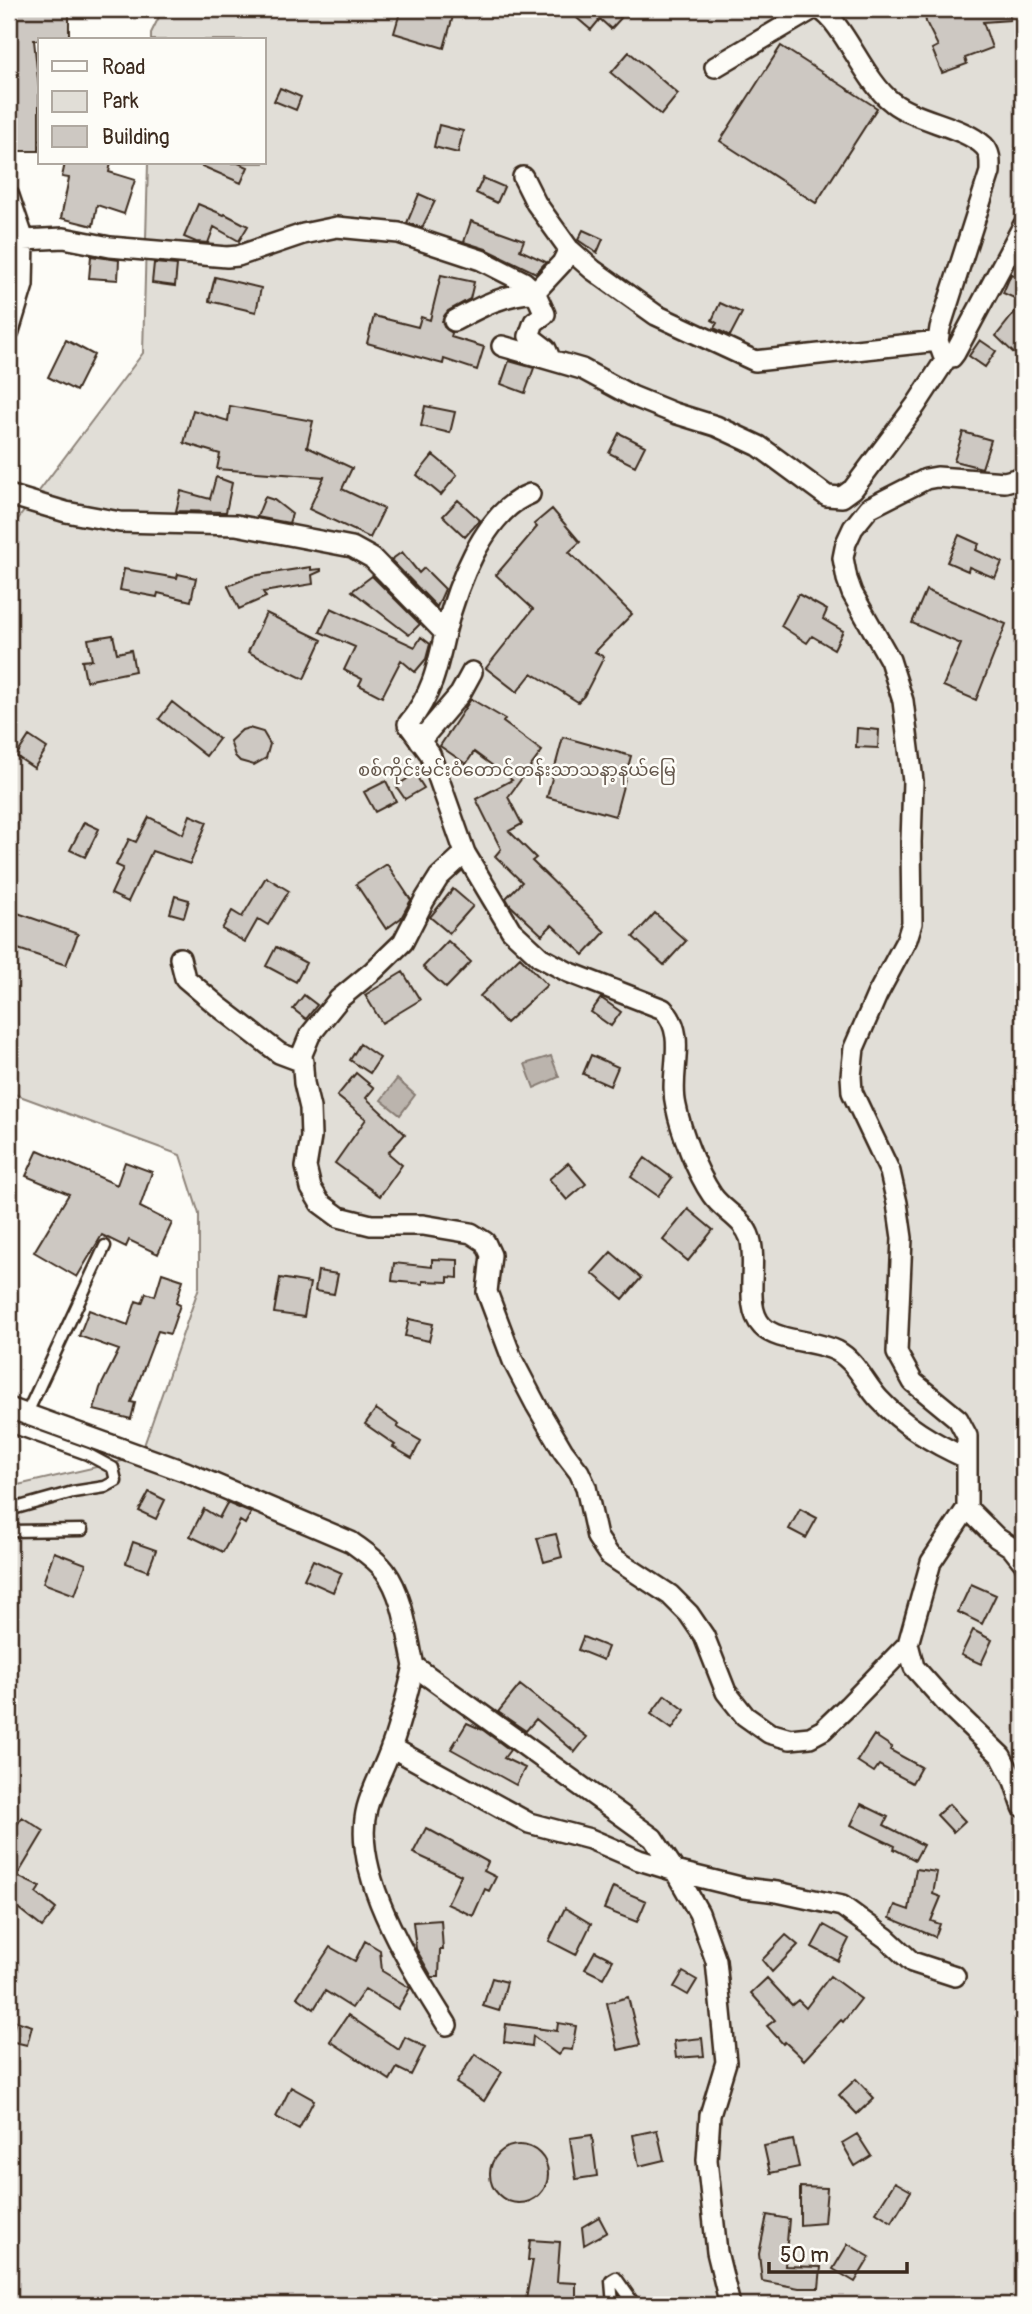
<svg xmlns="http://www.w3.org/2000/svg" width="1032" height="2314" font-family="Pangolin,'Noto Sans Myanmar',sans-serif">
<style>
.green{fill:#e1ded7;stroke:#8e847a;stroke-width:2}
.water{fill:#bbb4ad;stroke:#887d74;stroke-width:2}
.building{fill:#cdc8c2;stroke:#3b2a1e;stroke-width:2}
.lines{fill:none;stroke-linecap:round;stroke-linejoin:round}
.service-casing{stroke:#3b2a1e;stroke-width:15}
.minor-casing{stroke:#3b2a1e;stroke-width:24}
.service{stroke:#fdfcf7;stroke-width:10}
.minor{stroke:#fdfcf7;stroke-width:19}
.labels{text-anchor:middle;stroke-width:5;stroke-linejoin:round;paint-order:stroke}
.park-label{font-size:18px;fill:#64574c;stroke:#fdfcf7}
</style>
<rect width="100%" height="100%" fill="#fdfcf7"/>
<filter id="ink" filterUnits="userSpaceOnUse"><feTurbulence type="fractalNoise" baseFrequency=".0143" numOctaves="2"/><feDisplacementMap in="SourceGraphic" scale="14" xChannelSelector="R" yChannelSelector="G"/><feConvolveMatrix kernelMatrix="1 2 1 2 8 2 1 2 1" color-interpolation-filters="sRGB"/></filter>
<g filter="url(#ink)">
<path class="green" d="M163,9H1023V2305H9V1487L140,1457L199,1287V1214L180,1155L9,1092V531L143,353L148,163H264V40H151V33Z"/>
<path class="water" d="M551,1056L559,1077L534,1088L525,1064Z
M397,1079L415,1095L400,1115L381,1100Z"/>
<path class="building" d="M14,9H69V40H34L39,88V151H9V16L13,17Z
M401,9H455L444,48L394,33Z
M584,9H611L621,18L611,29L600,19L591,30L577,18Z
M924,9H1009L1010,20L983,22L992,48L965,58L967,64L942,73L932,49L938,46L926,22Z
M781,46L877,108L816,203L720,141Z
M629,52L678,94L661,115L611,73Z
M280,88L301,97L296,110L274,101Z
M439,125L463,131L458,153L434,147Z
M65,163H111L109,172L135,180L124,214L97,205L93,226L61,218L69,178L62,177Z
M195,163H238L248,167L241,183Z
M483,178L504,187L497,203L476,193Z
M419,194L435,201L422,228L407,223Z
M198,204L224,215L225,214L248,226L239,241L214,227L208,243L196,242L184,237Z
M471,221L524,240L520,250L546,262L536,273L486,249L464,242Z
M583,230L603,239L597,253L578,240Z
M91,256L119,260L118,280L89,278Z
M154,263L177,265L175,286L152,283Z
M1011,274L1023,278V302L1003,293Z
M441,275L474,282L470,299L448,311L442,321L444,327L452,333L451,337L484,347L477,370L444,359L443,364L367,343L374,316L418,327L421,317L430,320Z
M215,277L261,288L256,312L209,301Z
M1023,302V362L996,336Z
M720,303L742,313L730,336L714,328L717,323L712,320Z
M66,340L94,355L76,391L48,377Z
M980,340L996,351L985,367L969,356Z
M509,361L534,368L525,393L501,384Z
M230,406L313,421L307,447L352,468L342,489L384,509L370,538L309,509L324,477L217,469L220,454L184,443L193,410L228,421Z
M425,406L455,412L450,433L421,426Z
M963,432L991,440L982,468L954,461Z
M619,433L645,446L635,466L609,453Z
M433,455L457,475L441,495L417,475Z
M216,477L232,483L226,512L176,511L181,491L210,499Z
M265,497L274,500L292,514L289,523L257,517Z
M458,500L480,520L465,537L443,516Z
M552,509L580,542L569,552L632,614L595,652L604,657L584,696L578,702L532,673L517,692L486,668L533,609L496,575L537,527L534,524Z
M959,535L979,544L976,550L1002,562L995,578L969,567L968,571L947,562Z
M402,552L419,573L424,568L445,589L437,607L391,560Z
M311,567V570L321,569V571L312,575L313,584L263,592L266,597L239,609L228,586L252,576Z
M124,569L177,578L178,574L196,578L191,601L158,593L157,597L120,590Z
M372,576L420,624L409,635L352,591Z
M926,590L1006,624L976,700L943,686L961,644L912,623Z
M798,594L827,610L823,619L843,631L834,649L812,636L807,643L781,626Z
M331,608L415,647L421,637L430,644L426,659L415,672L401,660L382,697L359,685L362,679L344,670L355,647L320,632Z
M266,613L322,640L304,679L248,652Z
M113,635L117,653L131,650L135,671L86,681L82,661L92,660L88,639Z
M471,699L505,719L503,722L542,751L508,797L522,824L509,831L536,858L532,861L605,932L584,955L552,925L542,935L510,905L506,898L522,882L495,856L501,849L476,799L512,780L474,752L466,764L440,746Z
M172,702L219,739L206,756L159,719Z
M249,728L263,732L270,744L266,758L254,765L240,761L235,756L230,741L242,730Z
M857,728L879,730L878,748L856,747Z
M29,736L47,748L34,768L16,756Z
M563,737L631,756L615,816L547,797Z
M415,774L424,788L405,799L396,786Z
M386,781L396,801L375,812L364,792Z
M190,815L207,822L190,864L152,851L128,902L111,894L123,868L116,865L129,839L136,842L149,817L183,834Z
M84,822L99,829L85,857L70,850Z
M387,864L411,900L401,918L386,929L356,884Z
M266,877L289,891L268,925L258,919L245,942L222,929L232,911L242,917Z
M453,889L473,906L449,933L430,917Z
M175,896L189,900L184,917L170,913Z
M9,910L78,934L66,965L9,946Z
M655,913L686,941L664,965L633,937Z
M448,941L471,962L446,988L423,967Z
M276,947L306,963L296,982L266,966Z
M520,957L547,985L506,1023L480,996Z
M403,972L420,1000L382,1023L365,995Z
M304,995L317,1005L306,1019L293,1009Z
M601,998L621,1012L611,1026L591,1012Z
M360,1044L380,1058L370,1073L350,1060Z
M591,1055L618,1067L610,1086L583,1074Z
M356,1073L374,1088L366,1098L405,1134L388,1153L402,1165L380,1196L335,1163L366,1119L337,1096Z
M38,1150L117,1185L125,1162L152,1172L140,1207L172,1223L158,1254L129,1240L126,1247L102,1235L77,1277L34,1252L69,1194L26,1176Z
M645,1158L672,1178L658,1196L631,1177Z
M568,1163L586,1184L567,1200L549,1179Z
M688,1209L713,1230L688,1261L663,1240Z
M611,1252L641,1278L623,1299L592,1273Z
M432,1259L458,1260V1278L448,1277V1282L423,1281V1284L392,1281L394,1263L432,1267Z
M318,1271L338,1274L334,1294L315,1291Z
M162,1273L183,1280L176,1303L180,1305L170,1334L158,1331L131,1402L135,1403L131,1419L94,1410L100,1388L119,1350L79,1336L89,1310L128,1325L136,1301L142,1303L146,1293L155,1296Z
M280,1278L310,1283L304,1317L274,1313Z
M409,1319L433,1324L429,1341L405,1336Z
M376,1409L399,1425L397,1427L421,1441L412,1458L393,1447L395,1445L365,1424Z
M149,1492L165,1500L156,1519L139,1511Z
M227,1503L251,1513L245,1524L240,1521L223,1552L190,1536L204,1509L219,1518Z
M800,1509L817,1518L806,1538L789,1529Z
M556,1534L562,1557L544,1562L537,1538Z
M133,1542L156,1550L148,1571L126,1563Z
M54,1552L86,1564L75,1595L43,1583Z
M313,1560L342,1573L333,1592L304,1579Z
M971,1584L996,1595L982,1624L958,1612Z
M973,1630L992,1640L981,1664L961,1655Z
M583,1637L608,1647L603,1660L578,1650Z
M520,1685L587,1737L575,1752L536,1719L526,1731L498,1712Z
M665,1695L685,1710L672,1729L651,1714Z
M467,1723L483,1730L510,1750L504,1758L525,1768L516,1785L451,1749Z
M874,1735L892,1747L890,1750L921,1767L912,1783L879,1765L874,1772L857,1761Z
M861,1804L888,1817L884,1825L923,1845L915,1860L894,1849L895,1846L851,1825Z
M949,1804L965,1821L953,1832L937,1815Z
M22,1817L44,1831L17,1876L40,1887L36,1893L56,1909L42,1927L9,1901V1838Z
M426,1828L488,1862L484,1871L496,1877L489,1891L485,1889L473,1916L447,1904L461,1875L413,1853Z
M916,1869L937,1872L933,1894L941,1897L931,1921L940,1924L935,1937L890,1918L895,1905L909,1910Z
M613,1887L646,1901L637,1922L604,1909Z
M565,1908L591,1924L576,1955L549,1941Z
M441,1920L443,1950H440L439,1977H432L416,1949L413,1922Z
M824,1925L849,1939L838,1961L812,1947Z
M786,1935L798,1945L772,1972L762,1960Z
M365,1941L380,1950L382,1971L410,1988L398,2009L365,1989L352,2008L325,1991L314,2009L297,1997L330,1947L355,1961Z
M595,1951L613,1960L603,1978L585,1969Z
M683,1972L697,1980L688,1995L674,1987Z
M830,1976L861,1999L843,2022L841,2020L804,2060L785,2042L783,2044L767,2026L775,2020L751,1993L767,1978L792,2005L798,2000L806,2008Z
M492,1978L507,1982L499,2011L483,2006Z
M628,1997L640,2045L618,2050L607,2003Z
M348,2015L399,2050L405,2037L425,2047L411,2075L397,2068L390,2080L330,2041Z
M16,2021L32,2026L27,2045L10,2041Z
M558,2023L576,2026L572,2050L563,2049L558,2055L533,2036L532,2046L504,2042L506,2024L557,2031Z
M702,2038L704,2056L676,2058L674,2041Z
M475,2054L502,2072L484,2101L456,2083Z
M856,2079L874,2098L857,2114L839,2095Z
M291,2087L314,2100L299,2129L276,2117Z
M657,2130L664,2160L639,2166L633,2135Z
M857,2134L871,2156L855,2166L842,2143Z
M592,2135L597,2176L576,2179L570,2138Z
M793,2140L799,2167L770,2173L764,2146Z
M490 2174a29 29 0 1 1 58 0a29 29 0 1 1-58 0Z
M895,2182L911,2191L892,2222L876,2212Z
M800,2187L827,2188L824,2223L800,2225Z
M767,2215L789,2219L785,2266L821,2267L819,2288H799L762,2281L759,2254Z
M599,2217L607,2232L584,2245L582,2227Z
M530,2240L560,2242L557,2282L576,2283V2305H525L533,2260H528Z
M848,2244L870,2257L855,2282L833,2269Z"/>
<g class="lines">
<g class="service-casing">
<path id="service" d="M27,1413L105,1246
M9,1426L87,1454L113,1468L116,1481L105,1487L73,1492L9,1510
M9,1531L82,1530
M613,2305L611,2281L616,2278L635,2305"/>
</g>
<g class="minor-casing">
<path id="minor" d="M819,9C843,21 864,81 892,102C916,121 963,126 984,146C991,153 990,162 990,172L940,328L938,341L943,355L952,357L955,353L1023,226
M715,67L813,9
M523,177L536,203L569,249L593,270L656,315L755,361L938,341
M9,196L24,240L23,285L9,331
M24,240L64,238L110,247L227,257L238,256L303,234L337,227L399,233L481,260L524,282L535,292L545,314L534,322L529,336L546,349L550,358
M454,321C482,306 502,295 535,292L562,263L569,249
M502,346L582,369L632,396L674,413L716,426L759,446L827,496L842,497L853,489L916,405L948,356
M1023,477L1005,482L937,477L926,479L869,508L853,528L846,543L843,558L847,579L852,593L890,660L903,701L913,781L911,842L912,923L907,939L877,995L854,1048L851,1076L852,1092L890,1172L897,1203L902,1238L897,1353L913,1382L958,1419L967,1436V1508L931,1562L908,1644L914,1667L946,1703L1001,1756L1014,1781L1023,1807
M9,495L66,512L120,522L236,525L352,547L372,558L445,633C437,669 432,694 408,724L430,754L465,853L511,930L540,957L568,972L663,1009C689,1036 668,1073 676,1106C681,1132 697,1173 712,1195C723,1211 744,1219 750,1238C758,1264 743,1306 762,1326C777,1342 816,1340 837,1351C856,1361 865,1384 879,1399C904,1426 933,1443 966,1458
M445,633C456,589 483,512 530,494
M420,741L460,694L472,672
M465,853L439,877L424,901L403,942L373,971L339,999L310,1035L302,1054L304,1083L310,1108L311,1137L306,1167L311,1188L320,1203L339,1217L371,1225H423L471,1233L485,1242L491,1255L487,1292L513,1361L536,1405L563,1451L579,1472L586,1487L597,1537L609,1555L670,1595L689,1614L704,1636L726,1692L745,1716L769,1733L790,1739L810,1737L823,1730L848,1706L908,1644
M180,958L185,978L218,1006L279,1053L303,1062
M9,1408L186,1472L351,1542C363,1551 376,1559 385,1571C404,1596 407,1635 414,1666L653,1838L675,1871L699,1913L716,1961L726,2062L710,2115L707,2160L717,2252L730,2305
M967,1508L997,1538L1011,1547L1023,1562
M414,1666C407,1695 400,1725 389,1753C382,1772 372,1789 367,1808C350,1875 413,1970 447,2025
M391,1747L529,1823L590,1839L639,1860L675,1871L744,1888L777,1892L842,1906L886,1938L912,1962L955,1976"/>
</g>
<use href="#service" class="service"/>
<use href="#minor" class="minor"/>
</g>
</g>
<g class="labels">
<g class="park-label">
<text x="517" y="776">စစ်ကိုင်းမင်းဝံတောင်တန်းသာသနာ့နယ်မြေ</text>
</g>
</g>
<rect width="1032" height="2314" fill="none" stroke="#fdfcf7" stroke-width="35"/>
<rect x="18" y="18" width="997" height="2279" fill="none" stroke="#3b2a1e" stroke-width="2.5" filter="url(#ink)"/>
<rect x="38" y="38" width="228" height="126" fill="#fdfcf7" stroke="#afa8a0" stroke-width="2"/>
<rect x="52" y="61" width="35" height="10" fill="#fdfcf7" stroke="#afa8a0" stroke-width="2"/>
<text x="102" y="74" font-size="21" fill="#3b2a1e">Road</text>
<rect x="52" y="91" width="35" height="21" fill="#e1ded7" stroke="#afa8a0" stroke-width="2"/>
<text x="102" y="108" font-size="21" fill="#3b2a1e">Park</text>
<rect x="52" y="126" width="35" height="21" fill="#cdc8c2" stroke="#afa8a0" stroke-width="2"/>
<text x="102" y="144" font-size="21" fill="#3b2a1e">Building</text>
<path d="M769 2262v10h138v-10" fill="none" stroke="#3b2a1e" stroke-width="3.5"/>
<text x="780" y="2262" font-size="21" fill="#3b2a1e" stroke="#fdfcf7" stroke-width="5" paint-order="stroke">50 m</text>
</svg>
